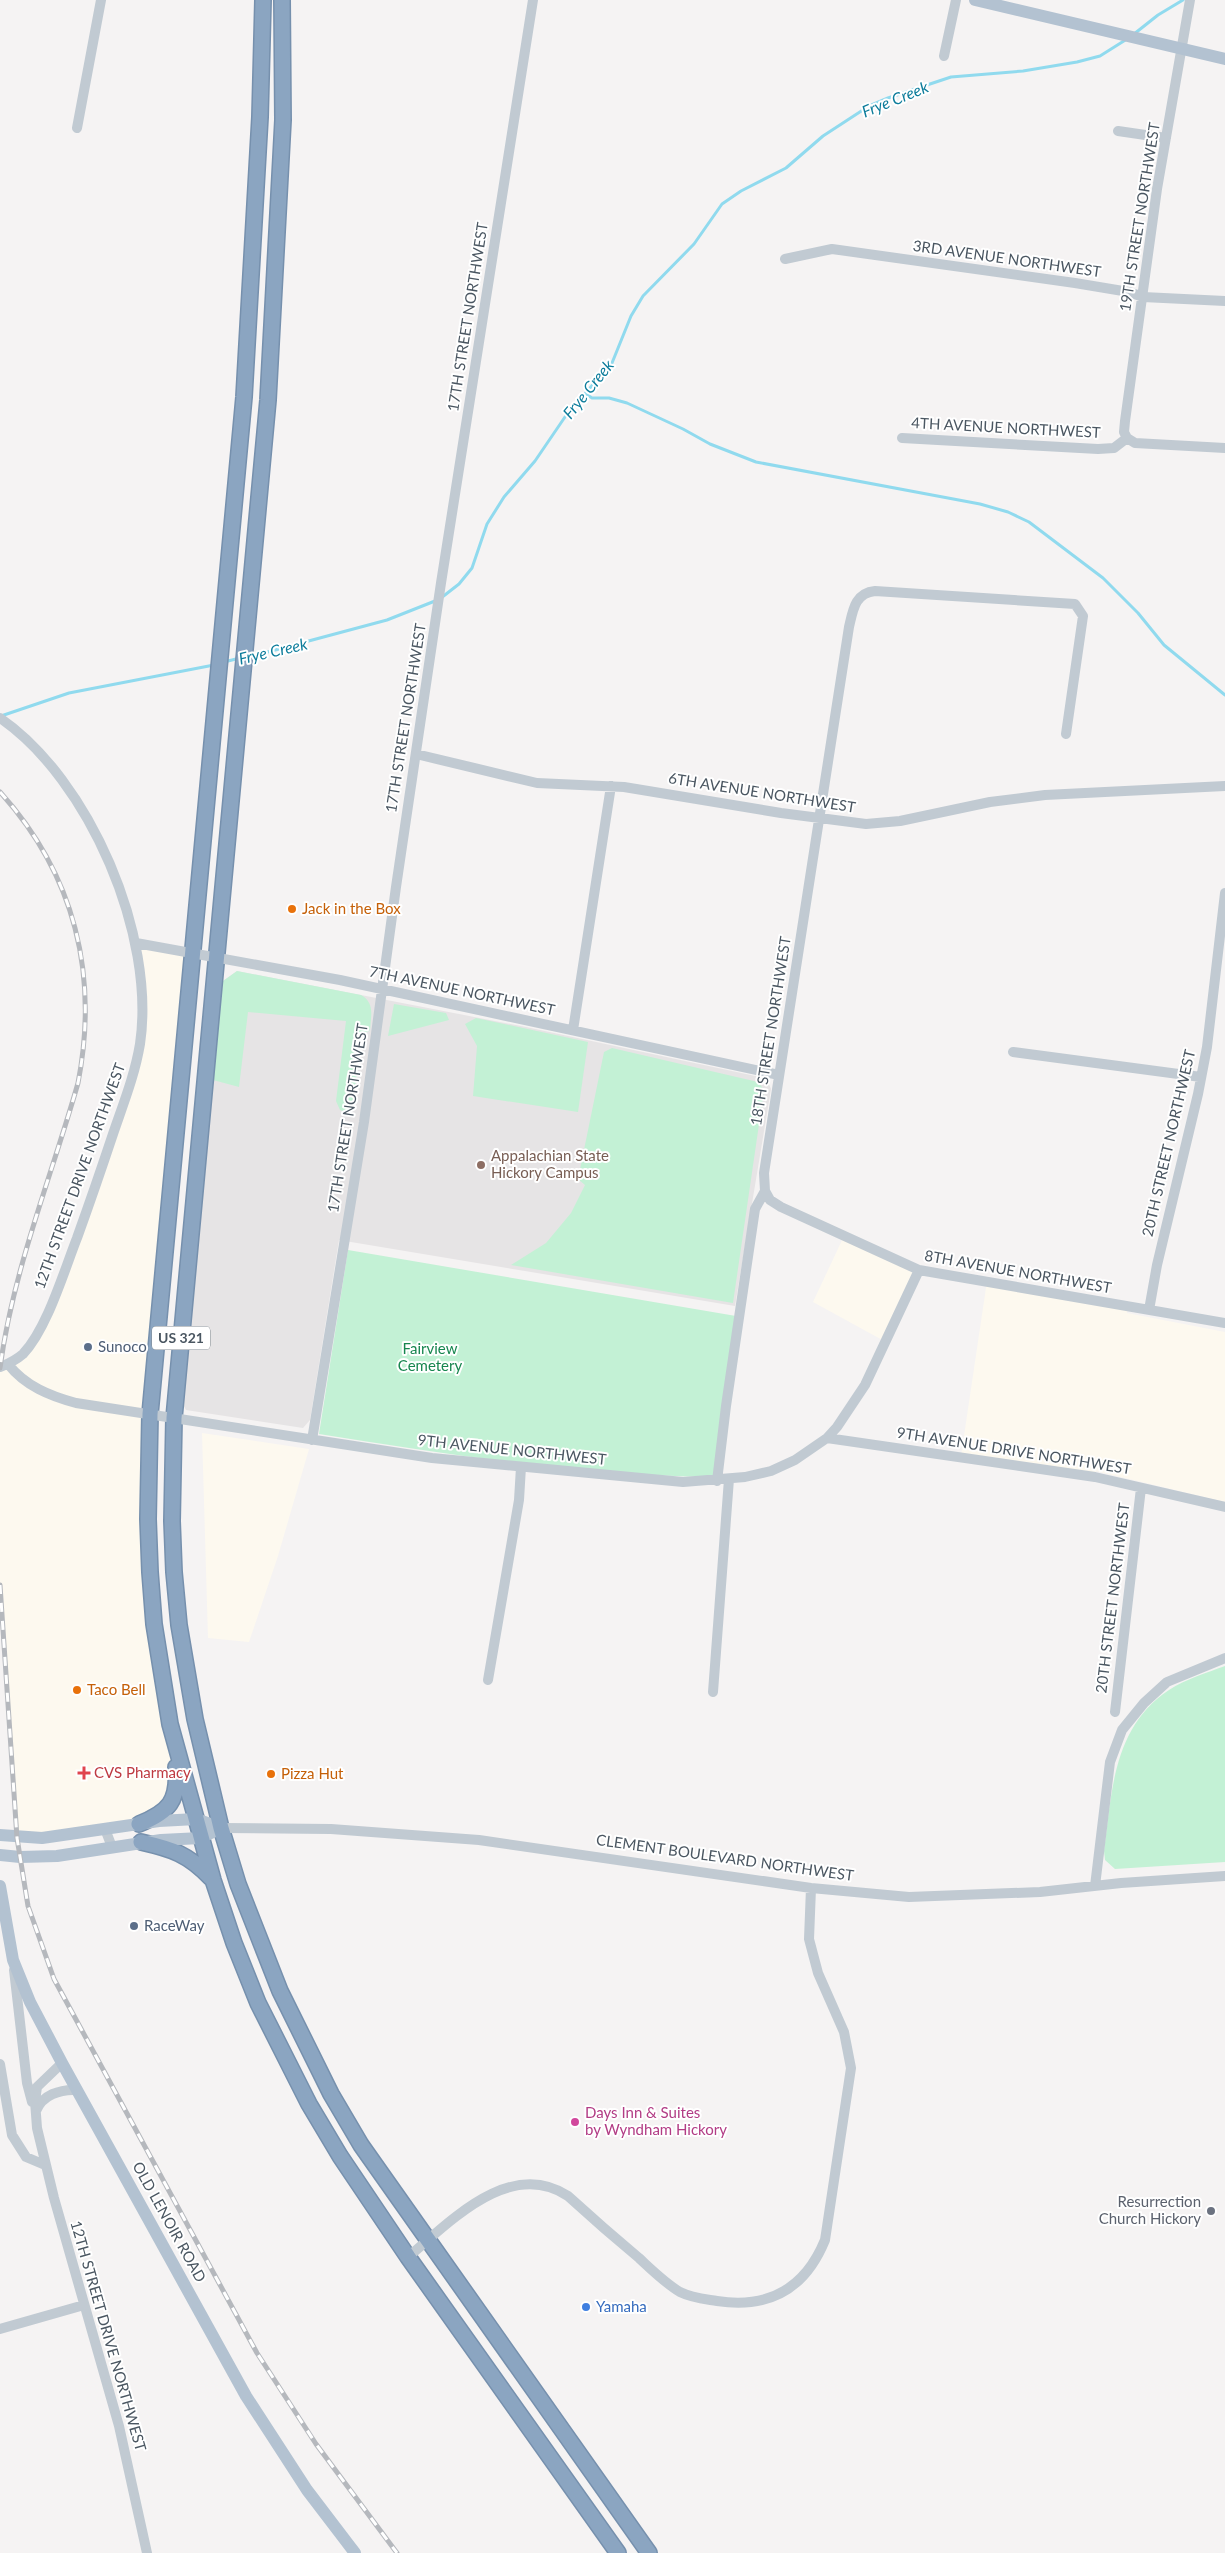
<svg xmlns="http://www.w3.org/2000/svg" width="1225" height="2553" font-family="Lato,sans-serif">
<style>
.commercial{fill:#fdf9ef}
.education{fill:#e6e4e5}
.green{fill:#c3f1d5}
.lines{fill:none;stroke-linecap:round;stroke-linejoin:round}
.stream{stroke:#90daee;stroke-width:3}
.highway-casing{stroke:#7690ad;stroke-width:18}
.minor{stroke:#c1cad2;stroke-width:10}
.major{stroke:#b3c2d1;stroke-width:12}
.highway{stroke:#8ba5c1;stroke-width:15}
.rail-casing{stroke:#b5b8bd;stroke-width:5}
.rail{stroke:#fff;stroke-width:3;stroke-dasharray:9;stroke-linecap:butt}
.food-dot{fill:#e8710a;stroke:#fff;stroke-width:2}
.education-dot{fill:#8d6e63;stroke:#fff;stroke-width:2}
.service-dot{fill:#5c6f8a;stroke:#fff;stroke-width:2}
.health-dot{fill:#e0444e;stroke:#fff;stroke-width:2}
.hotel-dot{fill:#d1479c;stroke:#fff;stroke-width:2}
.worship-dot{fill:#6b7280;stroke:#fff;stroke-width:2}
.shop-dot{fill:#3f7fe0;stroke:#fff;stroke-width:2}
.labels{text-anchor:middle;stroke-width:4;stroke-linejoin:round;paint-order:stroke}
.shield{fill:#fff;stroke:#808990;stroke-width:1}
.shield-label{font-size:14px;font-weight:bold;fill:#4a5661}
.street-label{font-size:15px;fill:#4a5661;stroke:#fff}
.food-label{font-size:15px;fill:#c56008;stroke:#fff;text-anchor:start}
.education-label{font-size:15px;fill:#785e54;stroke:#fff;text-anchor:start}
.service-label{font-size:15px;fill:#4e5e75;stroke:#fff;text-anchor:start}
.park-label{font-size:15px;fill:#17864f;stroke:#fff}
.health-label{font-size:15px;fill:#be3a42;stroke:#fff;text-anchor:start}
.hotel-label{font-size:15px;fill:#b23c85;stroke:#fff;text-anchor:start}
.worship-label{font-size:15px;fill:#5b616d;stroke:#fff;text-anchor:end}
.shop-label{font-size:15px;fill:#366cbe;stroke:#fff;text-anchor:start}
.water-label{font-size:16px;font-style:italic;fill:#0c7c9b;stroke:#fff}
</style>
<rect width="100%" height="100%" fill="#f5f3f3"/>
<path class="commercial" d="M136,943L191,952L148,1519L177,1780L156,1817L17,1838L0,1585V1367L15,1360L44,1320L140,1044Z
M844,1236L919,1270L886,1342L813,1302Z
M987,1281L1128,1306L1127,1313L1225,1332V1502L1096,1471L1095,1477L961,1456Z
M202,1433L309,1449L278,1556L249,1642L208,1638Z"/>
<path class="education" d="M237,971L526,1027L760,1077L768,1082L771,1089L735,1306L339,1240L310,1420L303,1428L186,1410L180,1399L223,981Z"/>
<path class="green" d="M237,971L361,995C375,1003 371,1015 370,1030L362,1035L353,1102L349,1104L347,1113L340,1110L336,1101L346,1021L248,1012L239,1087L213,1080L223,981Z
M394,1004L446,1013L449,1020L388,1036Z
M476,1018L588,1042L578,1112L473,1096L477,1046L465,1024Z
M612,1048L758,1082L764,1090L733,1303L511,1265L546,1243L571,1213L585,1185L578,1179L604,1052Z
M348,1250L736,1316L714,1477C582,1475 449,1455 319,1434Z
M1225,1666V1862L1115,1869L1105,1860L1104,1851C1112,1791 1113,1727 1169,1690C1186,1679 1206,1673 1225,1666Z"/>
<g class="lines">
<path class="stream" d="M1134,34L1158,15L1183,0
M586,394L592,398H609L627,403L683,429L710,444L756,462L980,504L1008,512L1029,522L1103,578L1138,613L1164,645L1225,695
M441,598L459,584L472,568L487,524L504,497L535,461L567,414L612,363L631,316L643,296L694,244L722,204L741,191L786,168L823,136L869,106L888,98L951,77L1023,71L1077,62L1100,56L1127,39
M249,657L387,620L435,601
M224,662L240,658
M1,716L69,693L214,665"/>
<g class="highway-casing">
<path id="highway" d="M263,0L260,117L244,397L150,1414L148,1519L150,1572L154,1624L170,1724L213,1880L234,1943L258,2003L309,2104L340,2156L408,2257L618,2553
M282,0L283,120L268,400L174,1418L172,1521L174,1572L179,1625L195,1719L221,1828L238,1884L280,1991L331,2094L361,2145L649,2553
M139,1824C169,1812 179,1801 176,1767
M141,1842C172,1849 188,1854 211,1878"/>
</g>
<path class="minor" d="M944,56L956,0
M77,128L101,0
M1118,131L1166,138
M785,259L832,249L1075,283L1129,292L1143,297L1225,301
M902,438L1098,449L1114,448L1127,438
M1127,438L1124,432L1125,421L1157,189L1190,0
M1127,438L1135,443L1225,448
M0,718C90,780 156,936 140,1044C135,1074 124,1102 114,1131C102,1167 90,1202 77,1238C64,1271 47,1329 23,1354C16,1360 8,1364 0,1367
M416,754L537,783L624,787L781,813L866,824L900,821L990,802L1045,795L1225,786
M136,943L340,980L779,1075
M573,1030L611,786
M1013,1052L1201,1077
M765,1191L770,1200L781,1207L919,1270L1225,1323
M1149,1310L1157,1265L1198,1094L1207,1047L1225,893
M8,1364C25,1386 50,1396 76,1403L432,1458L683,1482L745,1477L771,1471L795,1460L827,1438L837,1427L865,1385L919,1270
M827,1438L1095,1477L1225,1507
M312,1440L364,1122L396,887L441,583L533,0
M717,1481L726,1406L755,1209L765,1191L764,1173L849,627C853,610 855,593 875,591L1075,604L1083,616L1066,734
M488,1680L519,1500L521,1467
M713,1692L729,1479
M1115,1712L1141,1488
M221,1828L331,1829L479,1840L811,1888L909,1897L1040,1892L1121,1883L1225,1876
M105,1829L112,1847
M1095,1886L1110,1762L1122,1730L1144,1703L1167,1682L1225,1658
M14,1970L27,2083L32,2102
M62,2063L37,2087L35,2101L37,2128L54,2198L119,2426L147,2553
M0,2064L12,2135L26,2157L45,2165
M36,2111C42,2095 60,2089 77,2090
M408,2257C451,2221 510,2158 568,2196C591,2217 615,2238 639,2258C652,2270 665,2283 680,2292C692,2298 705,2299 717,2301C769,2309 805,2289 825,2240L851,2068L844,2032L818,1973L809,1939L811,1888
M0,2329L84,2305"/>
<path class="major" d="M975,0L1225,59
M0,1835L42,1838L159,1821L196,1819L221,1828
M0,1855L20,1857L57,1856L161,1840L201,1838L221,1828
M0,1886L13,1960L30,2002L62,2063L246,2396L307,2490L355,2553"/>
<use href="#highway" class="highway"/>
<g class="rail-casing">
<path id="rail" d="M0,792C75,875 99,975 78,1083C51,1178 13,1270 0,1368
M0,1585L17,1838L28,1906L54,1979L257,2353L316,2444L397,2553"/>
</g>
<use href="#rail" class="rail"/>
</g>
<g class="food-dot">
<circle cx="292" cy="909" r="5"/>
<circle cx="77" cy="1690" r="5"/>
<circle cx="271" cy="1774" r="5"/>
</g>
<circle class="education-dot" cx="481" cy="1165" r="5"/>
<g class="service-dot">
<circle cx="88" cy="1347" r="5"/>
<circle cx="134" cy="1926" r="5"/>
</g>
<path class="health-dot" d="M81.5 1765.5h5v5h5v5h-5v5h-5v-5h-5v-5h5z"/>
<circle class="hotel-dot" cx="575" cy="2122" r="5"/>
<circle class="worship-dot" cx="1211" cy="2211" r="5"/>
<circle class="shop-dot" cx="586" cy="2307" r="5"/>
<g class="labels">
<rect class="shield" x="152" y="1326.5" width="58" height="23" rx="4"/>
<g class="shield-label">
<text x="181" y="1343">US 321</text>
</g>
<g class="street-label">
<text transform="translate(1140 217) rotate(-81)" y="5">19TH STREET NORTHWEST</text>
<text transform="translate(1007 259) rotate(8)" y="5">3RD AVENUE NORTHWEST</text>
<text transform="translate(468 317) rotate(-81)" y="5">17TH STREET NORTHWEST</text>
<text transform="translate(1006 428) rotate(3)" y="5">4TH AVENUE NORTHWEST</text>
<text transform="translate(406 718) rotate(-81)" y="5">17TH STREET NORTHWEST</text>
<text transform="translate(762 793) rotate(9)" y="5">6TH AVENUE NORTHWEST</text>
<text transform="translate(462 991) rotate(12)" y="5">7TH AVENUE NORTHWEST</text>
<text transform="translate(771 1031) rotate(-81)" y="5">18TH STREET NORTHWEST</text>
<text transform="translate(348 1118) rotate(-81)" y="5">17TH STREET NORTHWEST</text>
<text transform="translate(1169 1143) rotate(-77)" y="5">20TH STREET NORTHWEST</text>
<text transform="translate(80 1176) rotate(-70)" y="5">12TH STREET DRIVE NORTHWEST</text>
<text transform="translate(1018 1272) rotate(10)" y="5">8TH AVENUE NORTHWEST</text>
<text transform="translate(512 1450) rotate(6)" y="5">9TH AVENUE NORTHWEST</text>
<text transform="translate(1014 1451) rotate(9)" y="5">9TH AVENUE DRIVE NORTHWEST</text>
<text transform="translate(1113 1598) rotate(-83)" y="5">20TH STREET NORTHWEST</text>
<text transform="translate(725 1858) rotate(8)" y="5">CLEMENT BOULEVARD NORTHWEST</text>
<text transform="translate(169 2222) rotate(61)" y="5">OLD LENOIR ROAD</text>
<text transform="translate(108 2336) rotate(74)" y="5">12TH STREET DRIVE NORTHWEST</text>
</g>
<g class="food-label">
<text x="302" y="914">Jack in the Box</text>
<text x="87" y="1695">Taco Bell</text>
<text x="281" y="1779">Pizza Hut</text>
</g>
<g class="education-label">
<text x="491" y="1161">Appalachian State<tspan x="491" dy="17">Hickory Campus</tspan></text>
</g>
<g class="service-label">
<text x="98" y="1352">Sunoco</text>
<text x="144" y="1931">RaceWay</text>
</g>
<g class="park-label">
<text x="430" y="1354">Fairview<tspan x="430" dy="17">Cemetery</tspan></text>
</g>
<g class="health-label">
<text x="94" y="1778">CVS Pharmacy</text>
</g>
<g class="hotel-label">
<text x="585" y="2118">Days Inn &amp; Suites<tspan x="585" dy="17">by Wyndham Hickory</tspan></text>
</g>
<g class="worship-label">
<text x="1201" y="2207">Resurrection<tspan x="1201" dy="17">Church Hickory</tspan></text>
</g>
<g class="shop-label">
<text x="596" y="2312">Yamaha</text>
</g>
<g class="water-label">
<text transform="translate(895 99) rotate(-22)" y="6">Frye Creek</text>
<text transform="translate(588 389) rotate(-51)" y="6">Frye Creek</text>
<text transform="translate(273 651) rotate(-13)" y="6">Frye Creek</text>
</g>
</g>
</svg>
